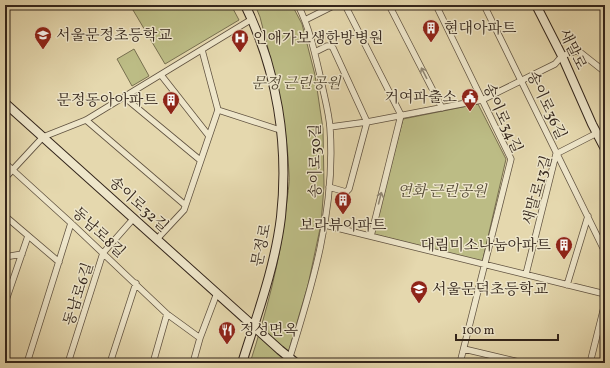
<svg xmlns="http://www.w3.org/2000/svg" width="610" height="368" font-family="Vollkorn,'Noto Serif KR',serif">
<style>
.green{fill:#bcbc85;stroke:#787050}
.lines{fill:none;stroke-linecap:round;stroke-linejoin:round}
.street-casing{stroke:#605240;stroke-width:7}
.secondary-casing{stroke:#33251b;stroke-width:10}
.street{stroke:#eee6ca;stroke-width:5.5}
.secondary{stroke:#eee6ca;stroke-width:8}
.oneway{stroke:#908672}
.labels{text-anchor:middle;stroke-width:3;stroke-linejoin:round;paint-order:stroke}
.poi-label{font-size:15px;fill:#33251b;stroke:#eee6ca;text-anchor:start}
.street-label{font-size:15px;fill:#33251b;stroke:#eee6ca}
.park-label{font-size:15px;font-style:italic;fill:#554b36;stroke:#eee6ca}
</style>
<rect width="100%" height="100%" fill="#e5d8ae"/>
<filter id="stains"><feTurbulence type="fractalNoise" baseFrequency=".005" numOctaves="4"/><feColorMatrix values="0 0 0 0 .2 0 0 0 0 .09 0 0 0 0 .02 0 0 0 .5 -.17"/></filter>
<radialGradient id="worn" r=".72"><stop offset=".6" stop-color="#630" stop-opacity="0"/><stop offset="1" stop-color="#630" stop-opacity=".3"/></radialGradient>
<path class="green" d="M130,5H231L239,20L165,64Z
M255,5H292L302,24L315,75L323,129L324,186L321,224L308,285L285,363H250C266,313 280,262 286,209C287,197 290,184 289,173C287,120 273,68 260,17Z
M134,49L149,76L132,86L117,59Z
M478,104L506,159L482,263L373,234L403,119Z"/>
<g class="lines">
<g class="street-casing">
<path id="street" d="M345,5L401,115L371,236
M389,5L442,108
M436,5L511,159L460,363
M484,5L605,252
M305,20L335,5
M315,52L327,46H331L333,48L367,122L349,189L346,192L329,187
M161,75L209,136
M124,97L200,160
M218,110L280,130
M86,120L185,205
M330,127L367,122L482,100L555,64L562,56L576,51L581,53L605,72
M5,163L71,223L167,314L200,338
M5,178L43,137L86,120L252,19
M5,216L59,262
M325,225L605,294
M157,239L184,210L218,110L202,50
M5,257L22,254
M526,274L556,154L597,133
M567,285L588,216
M5,303L28,236
M464,349L523,363
M27,363L71,223
M68,363L103,253L134,218
M110,363L136,283
M153,363L167,314
M193,363L200,338L217,293
M288,363C312,287 336,209 330,128C329,112 324,96 321,80C315,54 310,29 298,5
M590,363L605,303"/>
</g>
<g class="secondary-casing">
<path id="secondary" d="M536,5L562,56L592,124L605,149
M5,103L280,350L296,363
M242,363C257,315 275,267 281,217C289,145 277,69 245,5"/>
</g>
<use href="#street" class="street"/>
<use href="#secondary" class="secondary"/>
</g>
<defs><path id="oneway-shaft" d="M-6 0H5M1.5-3L5.5 0L1.5 3" fill="none" stroke-width="1.6" stroke-linecap="round" stroke-linejoin="round"/></defs>
<g class="oneway">
<use href="#oneway-shaft" transform="translate(424 73) rotate(-117)"/>
<use href="#oneway-shaft" transform="translate(380 198) rotate(-76)"/>
</g>
<defs>
<g id="building-pin" transform="scale(0.9)"><path d="M0 17L-7.5 6A9.5 9.5 0 1 1 7.5 6Z" fill="#8f2418" stroke="#eee6ca"/><path d="M-4-6H4V6H1V3H-1V6H-4ZM-2.5-4.3h1.7v1.8h-1.7ZM.8-4.3h1.7v1.8H.8ZM-2.5-1h1.7V.8h-1.7ZM.8-1h1.7V.8H.8Z" fill="#fff"/></g>
<g id="school-pin" transform="scale(0.9)"><path d="M0 17L-7.5 6A9.5 9.5 0 1 1 7.5 6Z" fill="#8f2418" stroke="#eee6ca"/><path d="M0-5L7-2L0 1L-7-2ZM-4 1L0 2.5L4 1V4Q0 6-4 4Z" fill="#fff"/></g>
<g id="hospital-pin" transform="scale(0.9)"><path d="M0 17L-7.5 6A9.5 9.5 0 1 1 7.5 6Z" fill="#8f2418" stroke="#eee6ca"/><path d="M-5-5h3v3.5h4V-5h3V5h-3V1.5h-4V5h-3Z" fill="#fff"/></g>
<g id="civic-pin" transform="scale(0.9)"><path d="M0 17L-7.5 6A9.5 9.5 0 1 1 7.5 6Z" fill="#8f2418" stroke="#eee6ca"/><path d="M-.6-6.5H3V-4.5H.6V-3L4-1V1h2V6H-6V1h2V-1L-.6-3ZM-1.2 2.5V6h2.4V2.5Z" fill="#fff"/></g>
<g id="restaurant-pin" transform="scale(0.9)"><path d="M0 17L-7.5 6A9.5 9.5 0 1 1 7.5 6Z" fill="#8f2418" stroke="#eee6ca"/><path d="M-5-6h1v4h1v-4h1v4h1v-4h1v5L-1.5 .5V6h-2V.5L-5-1ZM5-6V6H3V1.5H1.5Q1.5-4 5-6Z" fill="#fff"/></g>
</defs>
<g fill-rule="evenodd">
<use href="#building-pin" x="431" y="28"/>
<use href="#school-pin" x="43" y="35"/>
<use href="#hospital-pin" x="240" y="38"/>
<use href="#civic-pin" x="470" y="97"/>
<use href="#building-pin" x="171" y="100"/>
<use href="#building-pin" x="343" y="200"/>
<use href="#building-pin" x="564" y="245"/>
<use href="#school-pin" x="419" y="289"/>
<use href="#restaurant-pin" x="227" y="330"/>
</g>
<g class="labels">
<g class="poi-label">
<text x="444" y="33">현대아파트</text>
<text x="56" y="40">서울문정초등학교</text>
<text x="253" y="43">인애가보생한방병원</text>
<text x="457" y="102" text-anchor="end">거여파출소</text>
<text x="158" y="105" text-anchor="end">문정동아아파트</text>
<text x="343" y="230" text-anchor="middle">보라뷰아파트</text>
<text x="551" y="250" text-anchor="end">대림미소나눔아파트</text>
<text x="432" y="294">서울문덕초등학교</text>
<text x="240" y="335">정성면옥</text>
</g>
<g class="street-label">
<text transform="translate(573 49) rotate(64)" y="5">새말로</text>
<text transform="translate(547 105) rotate(65)" y="5">송이로36길</text>
<text transform="translate(503 118) rotate(66)" y="5">송이로34길</text>
<text transform="translate(315 161) rotate(-90)" y="5">송이로30길</text>
<text transform="translate(537 190) rotate(-74)" y="5">새말로13길</text>
<text transform="translate(139 204) rotate(42)" y="5">송이로32길</text>
<text transform="translate(99 232) rotate(43)" y="5">동남로8길</text>
<text transform="translate(261 245) rotate(-78)" y="5">문정로</text>
<text transform="translate(78 294) rotate(-72)" y="5">동남로6길</text>
</g>
<g class="park-label">
<text x="296" y="88">문정 근린공원</text>
<text x="442" y="196">연화 근린공원</text>
</g>
</g>
<rect width="610" height="368" fill="none" stroke="#e5d8ae" stroke-width="20"/>
<rect x="6" y="6" width="598" height="356" fill="none" stroke="#33251b" stroke-width="2"/>
<rect x="10" y="10" width="590" height="348" fill="none" stroke="#33251b"/>
<path d="M456 334v6h102v-6" fill="none" stroke="#33251b" stroke-width="2"/>
<text x="462" y="334" font-size="12" fill="#33251b" stroke="#eee6ca" stroke-width="3" paint-order="stroke">100 m</text>
<rect width="100%" height="100%" filter="url(#stains)"/>
<rect width="100%" height="100%" fill="url(#worn)"/>
</svg>
